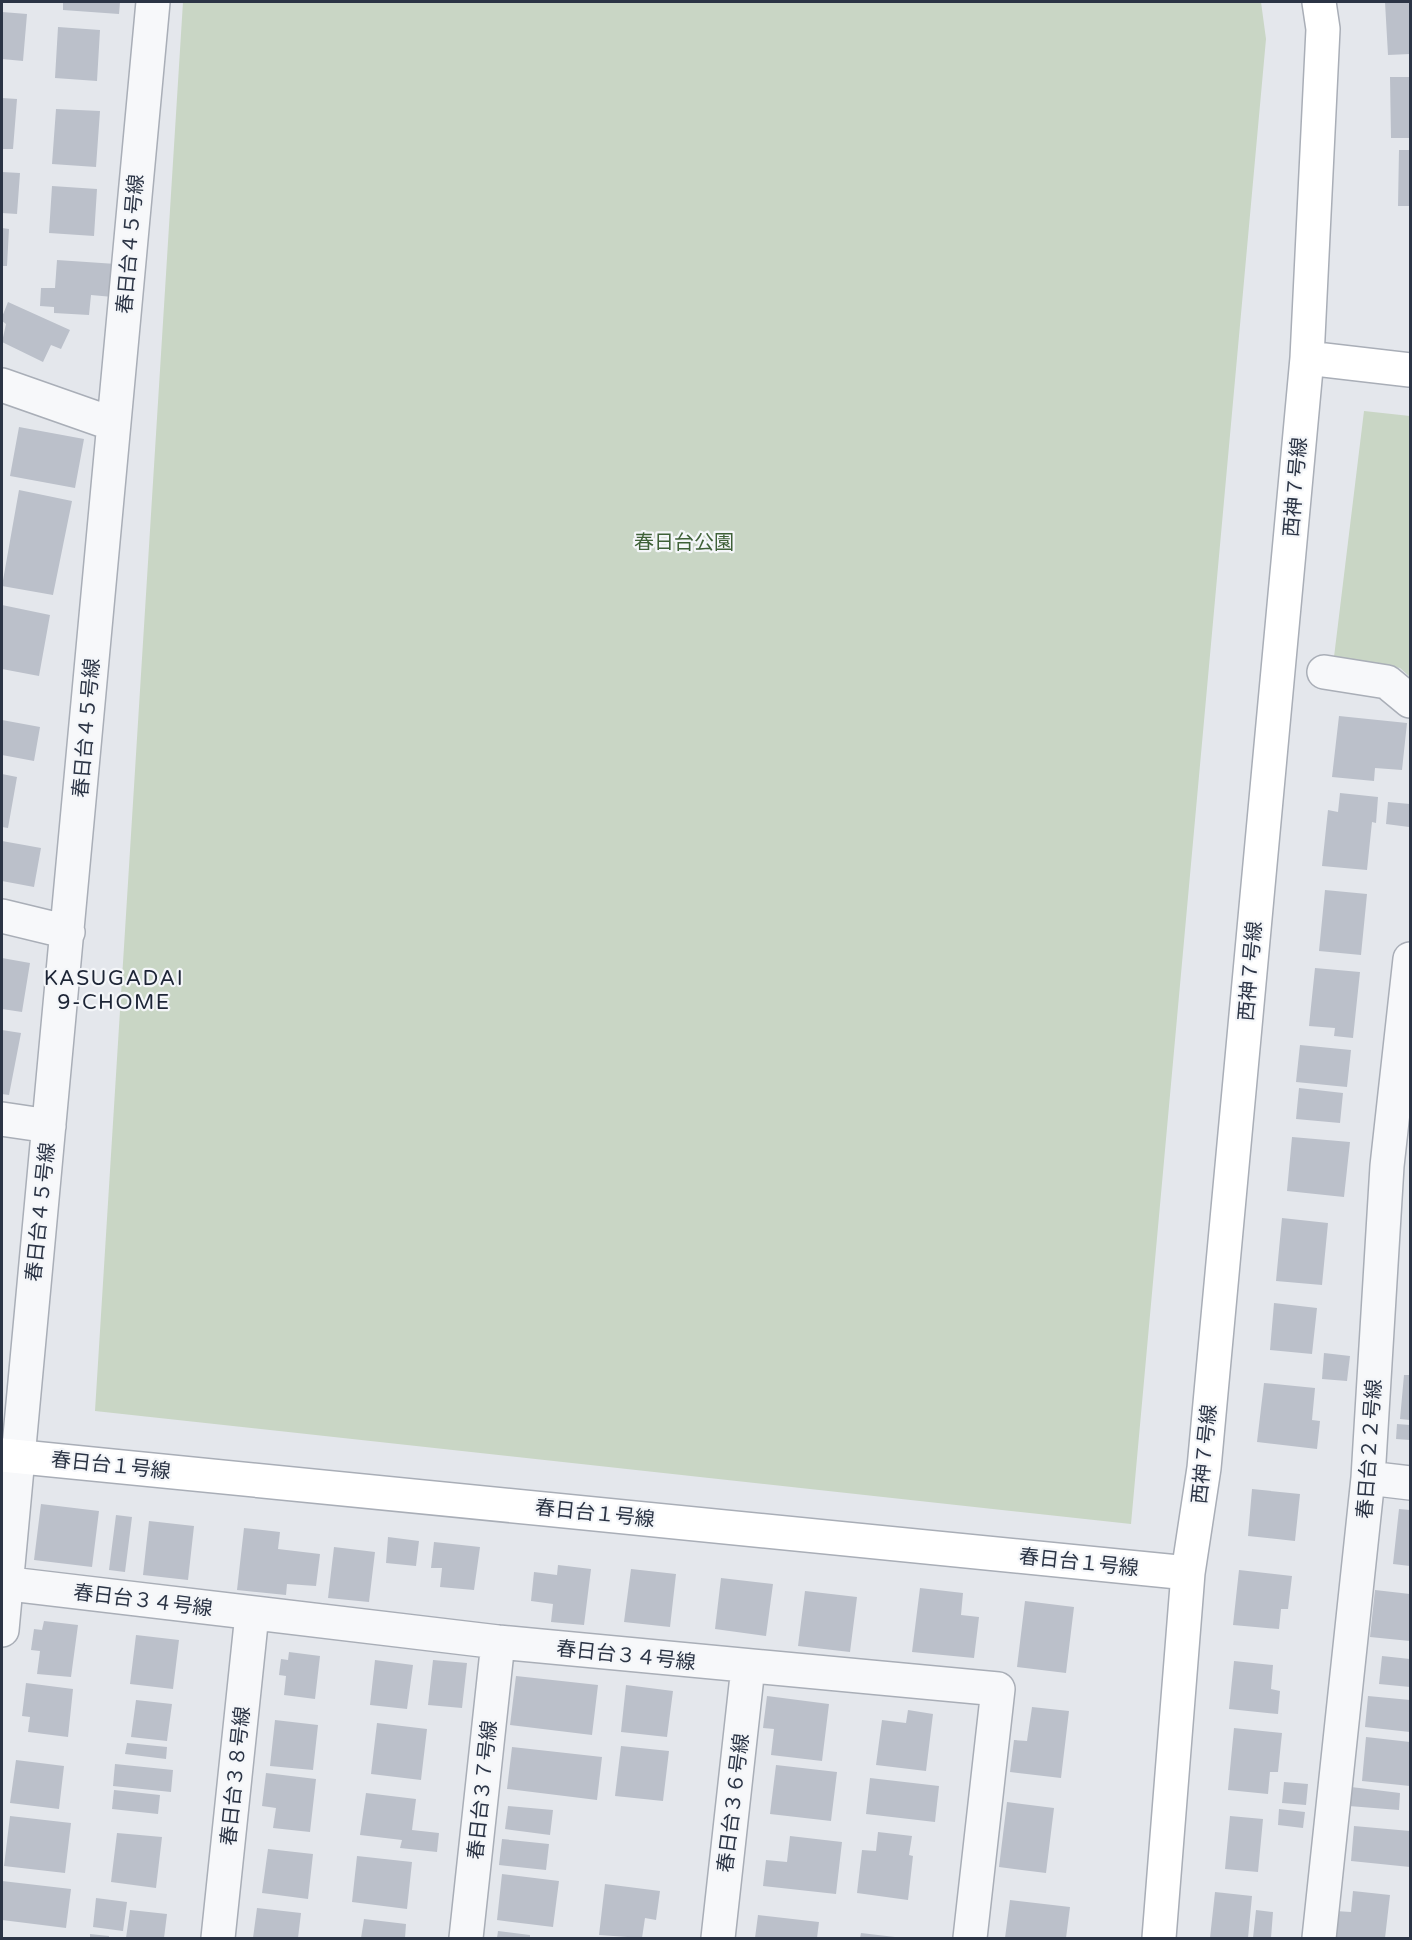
<svg xmlns="http://www.w3.org/2000/svg" width="1412" height="1940" font-family="'Varela Round','Noto Sans JP',sans-serif">
<style>
.green{fill:#c9d6c5}
.building{fill:#bbc0ca}
.lines{fill:none;stroke-linecap:round;stroke-linejoin:round}
.street-casing{stroke:#a9aeb7;stroke-width:36}
.secondary-casing{stroke:#a9aeb7;stroke-width:36}
.street{stroke:#f7f8fa;stroke-width:33}
.secondary{stroke:#fff;stroke-width:33}
.labels{text-anchor:middle;stroke-width:4.5;stroke-linejoin:round;paint-order:stroke}
.street-label{font-size:20px;fill:#2b3445;stroke:#f4f6f9}
.park-label{font-size:20px;fill:#3f6138;stroke:#f4f6f9}
.neighbourhood-label{font-size:21px;letter-spacing:1.5px;fill:#1d2536;stroke:#f4f6f9}
</style>
<rect width="100%" height="100%" fill="#e4e7ec"/>
<path class="green" d="M183,2H1261L1266,39L1131,1524L95,1411Z
M1364,411L1410,416V677L1400,668L1334,657Z"/>
<path class="building" d="M63,2H120L119,14L63,10Z
M1385,2H1410V54L1388,55Z
M2,12L27,14L23,61L2,59Z
M58,27L100,30L97,81L55,78Z
M1390,77H1410V138H1391Z
M2,98L17,99L13,149H2Z
M56,109L100,111L96,167L52,164Z
M1399,150H1410V206H1398Z
M2,172L20,173L17,214L2,213Z
M52,186L97,189L94,236L49,233Z
M2,228L9,229L7,266H2Z
M57,260L116,264L113,297L91,295L89,315L54,313V307L40,306L41,288H55Z
M8,302L70,330L61,349L51,345L43,362L2,342L6,324L2,321V317Z
M19,427L84,439L75,488L10,476Z
M19,490L72,501L53,595L2,586Z
M2,605L50,615L39,676L2,669Z
M1339,716L1407,723L1402,770L1375,768L1374,781L1332,777Z
M2,720L40,727L34,761L2,755Z
M2,774L17,777L8,828L2,827Z
M1340,793L1378,797L1376,823L1372,822L1367,870L1322,866L1328,810L1338,812Z
M1388,802L1410,804L1409,827L1386,824Z
M2,841L41,848L34,887L2,881Z
M1325,890L1367,894L1361,955L1319,951Z
M2,958L30,963L22,1012L2,1009Z
M1315,968L1360,972L1353,1038L1334,1036L1335,1028L1309,1026Z
M2,1030L21,1033L9,1095L2,1094Z
M1300,1045L1351,1050L1347,1087L1296,1082Z
M1299,1088L1343,1093L1340,1123L1296,1119Z
M1292,1137L1350,1142L1344,1197L1287,1191Z
M1282,1218L1328,1223L1322,1285L1276,1281Z
M1274,1303L1317,1308L1312,1354L1270,1350Z
M1324,1353L1350,1356L1347,1381L1322,1379Z
M1404,1375H1410V1420L1400,1419Z
M1264,1383L1315,1388L1312,1420L1320,1421L1317,1449L1257,1442Z
M1397,1424L1410,1425V1440L1396,1439Z
M1252,1489L1300,1494L1295,1541L1248,1536Z
M41,1504L99,1511L92,1567L34,1560Z
M1399,1509L1410,1510V1566L1393,1564Z
M116,1515L132,1517L125,1572L109,1570Z
M149,1521L194,1526L188,1580L143,1575Z
M244,1528L280,1532L278,1549L320,1554L316,1586L287,1584L286,1595L237,1590Z
M388,1537L419,1541L416,1566L386,1563Z
M434,1542L480,1547L474,1590L440,1587L442,1568H431Z
M334,1547L375,1552L369,1602L328,1598Z
M558,1565L591,1569L584,1625L551,1622L553,1604L531,1601L534,1572L557,1575Z
M631,1569L676,1574L670,1627L624,1622Z
M1239,1570L1292,1576L1288,1609H1281L1279,1629L1233,1625Z
M721,1578L773,1584L766,1636L715,1629Z
M920,1588L963,1593L961,1615L979,1617L974,1658L912,1652Z
M1375,1590L1410,1594V1641L1370,1637Z
M805,1591L857,1597L850,1652L798,1646Z
M1025,1601L1074,1607L1066,1673L1017,1667Z
M44,1621L78,1625L71,1677L37,1674L40,1651L31,1650L34,1629L42,1630Z
M136,1635L179,1640L173,1689L130,1684Z
M289,1652L320,1656L315,1699L284,1695L286,1676L279,1675L281,1659L288,1660Z
M1382,1656L1410,1659V1687L1379,1684Z
M375,1660L413,1665L407,1709L370,1705Z
M433,1660L467,1663L462,1708L428,1705Z
M1234,1661L1273,1665L1271,1689L1280,1691L1278,1714L1229,1709Z
M516,1676L598,1685L592,1735L510,1725Z
M26,1683L73,1689L68,1737L28,1732L30,1717L22,1716Z
M626,1685L673,1691L667,1737L621,1732Z
M767,1696L829,1704L822,1761L771,1755L774,1729L763,1728Z
M1368,1696L1410,1700V1732L1365,1727Z
M136,1700L172,1704L167,1741L131,1737Z
M1032,1707L1069,1711L1061,1778L1010,1772L1014,1740L1027,1741Z
M908,1710L933,1714L926,1771L876,1765L882,1720L906,1723Z
M275,1720L318,1725L313,1770L270,1766Z
M377,1723L427,1729L421,1780L371,1774Z
M1234,1728L1282,1733L1278,1772H1270L1268,1794L1228,1790Z
M1366,1737L1410,1742V1786L1362,1781Z
M127,1743L167,1747L166,1759L125,1754Z
M621,1746L669,1751L663,1801L615,1796Z
M512,1747L602,1757L597,1800L507,1789Z
M16,1760L64,1766L59,1809L10,1803Z
M115,1764L173,1770L171,1792L113,1786Z
M776,1765L837,1772L831,1821L770,1814Z
M266,1773L316,1779L310,1832L273,1828L276,1808L262,1806Z
M870,1778L939,1786L935,1822L866,1814Z
M1284,1782L1308,1784L1306,1805L1282,1803Z
M1351,1787L1400,1793L1399,1810L1349,1806Z
M114,1790L160,1795L158,1814L112,1809Z
M366,1793L416,1799L412,1830L439,1833L437,1852L400,1848L402,1840L360,1835Z
M1007,1802L1054,1808L1046,1873L999,1867Z
M508,1806L553,1810L550,1835L505,1829Z
M1279,1809L1305,1812L1303,1828L1278,1825Z
M10,1816L71,1823L65,1873L4,1866Z
M1230,1816L1263,1819L1258,1872L1225,1869Z
M1354,1826L1410,1831V1867L1351,1861Z
M878,1832L912,1836L909,1855L913,1856L908,1900L857,1893L862,1850L876,1851Z
M117,1833L162,1837L156,1888L111,1882Z
M790,1836L842,1842L836,1894L763,1886L766,1860L787,1862Z
M502,1839L549,1844L546,1870L499,1865Z
M268,1849L313,1854L308,1899L262,1893Z
M357,1856L412,1862L407,1909L352,1902Z
M502,1874L559,1881L553,1927L497,1920Z
M2,1881L71,1889L66,1928L2,1920Z
M605,1884L660,1891L656,1920L645,1918L642,1938L599,1935Z
M1353,1891L1390,1895L1385,1938H1332L1335,1911L1351,1912Z
M1215,1892L1252,1896L1248,1938H1210Z
M96,1898L127,1902L123,1931L93,1927Z
M1010,1900L1070,1907L1066,1938H1005Z
M257,1908L301,1913L298,1938H253Z
M130,1910L167,1914L164,1938H126Z
M1256,1910L1273,1912L1271,1938H1253Z
M758,1915L819,1922L817,1938H755Z
M364,1919L406,1924L405,1938H361Z
M498,1931L530,1935V1938H497Z
M861,1933L895,1937V1938H860Z
M90,1934L109,1936V1938H90Z"/>
<g class="lines">
<g class="street-casing">
<path id="street" d="M2,385L113,424
M1324,672L1387,682L1410,701
M2,916L68,932
M2,1119L49,1126
M1368,1478L1410,1483
M2,1583L498,1642L998,1689L970,1938
M2,1630L153,2
M218,1938L252,1614
M466,1938L498,1642
M718,1938L748,1667
M1319,1938L1368,1478L1387,1166L1410,959"/>
</g>
<g class="secondary-casing">
<path id="secondary" d="M1307,358L1410,370
M2,1455L1188,1573
M1159,1938L1188,1573L1204,1468L1307,358L1323,29L1319,2"/>
</g>
<use href="#street" class="street"/>
<use href="#secondary" class="secondary"/>
</g>
<g class="labels">
<g class="street-label">
<text transform="translate(130 244) rotate(-85)" y="7">春日台４５号線</text>
<text transform="translate(1295 487) rotate(-85)" y="7">西神７号線</text>
<text transform="translate(86 728) rotate(-85)" y="7">春日台４５号線</text>
<text transform="translate(1250 971) rotate(-85)" y="7">西神７号線</text>
<text transform="translate(40 1212) rotate(-84)" y="7">春日台４５号線</text>
<text transform="translate(1369 1449) rotate(-86)" y="7">春日台２２号線</text>
<text transform="translate(1204 1454) rotate(-84)" y="7">西神７号線</text>
<text transform="translate(111 1465) rotate(6)" y="7">春日台１号線</text>
<text transform="translate(595 1513) rotate(6)" y="7">春日台１号線</text>
<text transform="translate(1079 1562) rotate(6)" y="7">春日台１号線</text>
<text transform="translate(143 1600) rotate(7)" y="7">春日台３４号線</text>
<text transform="translate(626 1655) rotate(6)" y="7">春日台３４号線</text>
<text transform="translate(235 1776) rotate(-84)" y="7">春日台３８号線</text>
<text transform="translate(482 1790) rotate(-84)" y="7">春日台３７号線</text>
<text transform="translate(733 1803) rotate(-83)" y="7">春日台３６号線</text>
</g>
<g class="park-label">
<text x="684" y="549">春日台公園</text>
</g>
<g class="neighbourhood-label">
<text x="114" y="985">KASUGADAI<tspan x="114" dy="24">9-CHOME</tspan></text>
</g>
</g>
<rect width="1412" height="1940" fill="none" stroke="#2b3445" stroke-width="6"/>
</svg>
